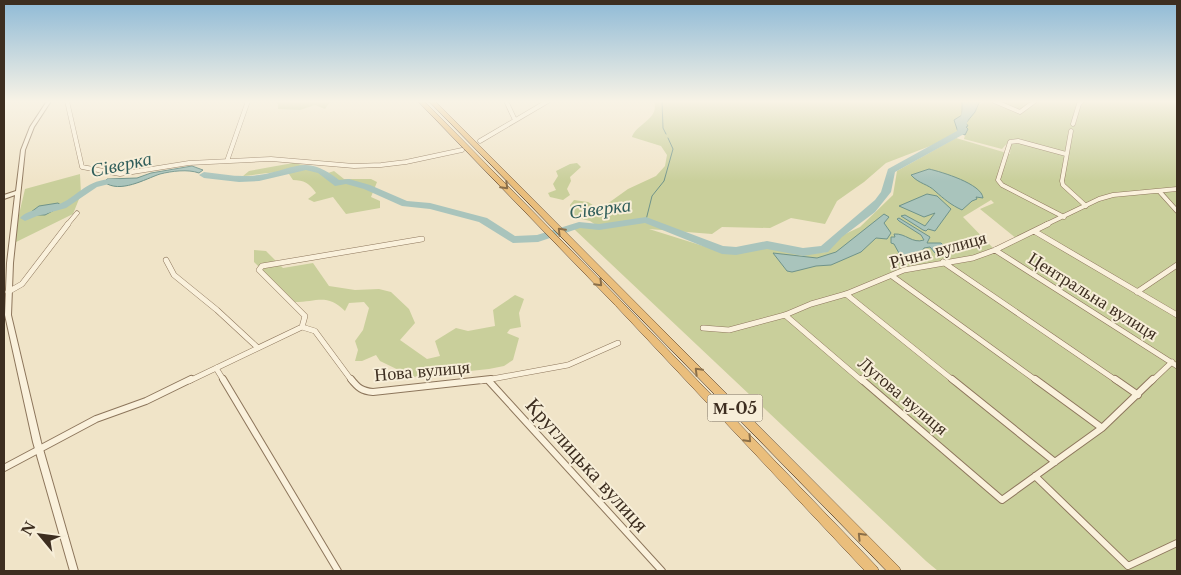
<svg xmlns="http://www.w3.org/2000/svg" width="1181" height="575" font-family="'Libre Baskerville',serif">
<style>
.green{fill:#c9cf9b;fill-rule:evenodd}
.water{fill:#a9c4bc;stroke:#6f938a}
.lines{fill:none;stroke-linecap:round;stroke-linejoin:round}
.stream{stroke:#6f938a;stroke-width:1}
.river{fill:#a9c4bc;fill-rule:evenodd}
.minor-far2-casing{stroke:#8d765c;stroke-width:5}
.minor-far1-casing{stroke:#8d765c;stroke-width:6}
.minor-casing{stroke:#8d765c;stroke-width:8}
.tertiary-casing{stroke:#8d765c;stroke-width:2}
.trunk-casing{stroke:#5b4430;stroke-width:1}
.minor-far2{stroke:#faf1dc;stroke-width:4}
.minor-far1{stroke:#faf1dc;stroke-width:5}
.minor{stroke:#faf1dc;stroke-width:6}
.tertiary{fill:#faf1dc;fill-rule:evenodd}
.trunk{fill:#eabe7c;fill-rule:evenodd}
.oneway{stroke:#8b6f49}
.labels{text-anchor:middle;stroke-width:4;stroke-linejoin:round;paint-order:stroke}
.shield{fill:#f7eed8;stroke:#756857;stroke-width:1}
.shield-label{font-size:16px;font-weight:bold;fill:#3d2e20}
.street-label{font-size:18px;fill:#3d2e20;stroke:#f7eed8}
.water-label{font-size:19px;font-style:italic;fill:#2f5d5a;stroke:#f7eed8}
.near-street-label{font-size:21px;fill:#3d2e20;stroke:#f7eed8}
</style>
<rect width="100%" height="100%" fill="#f0e4c8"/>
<path class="green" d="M273,101H341L329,103L325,109L315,105L300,110L278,109V104Z
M654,101H969L964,133L886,163L864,182L837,201L825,224L791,218L770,228L722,227L712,234L649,229L716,250L736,253L767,248L804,255L826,252L841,236L860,227L893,195L897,171L956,138L1010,154L1011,139L1002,149L964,139L967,128L966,123L980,104L990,101H1177V571H938L926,561L574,229L579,225H596L590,221L570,216V205L574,200L588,202L596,207L607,204L628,189L656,176L665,166L667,155L661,146L632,137C636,124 660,119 654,101ZM991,200L994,203L980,209L1017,239L995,250L963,217Z
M293,163L319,168L328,173L334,171L344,179H371L377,182L371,197L380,201V208L346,214L333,197L314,202L308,199L316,193C309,183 304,180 293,180L289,174C275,170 258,175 243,176L249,171Z
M577,163L581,167L570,177L571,181L567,189L570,195L563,200L550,197L548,193L556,190L553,184L558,176L556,171L570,164Z
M80,174L81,194L73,214L12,244L25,189Z
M254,250L266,251L283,268L313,263L329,286L355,290L379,289L391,292L409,309L415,323L400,340L427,359L440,356L435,341L456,328L468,331L495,326L493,310L515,295L524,299L519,313L521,327L510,329L507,333L519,338L513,360L504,366L489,369L413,377L380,361L376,355L362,361H355L358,350L355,341L363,330L369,308L364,302L349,303L345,311C327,293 317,302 295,302L254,262Z"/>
<path class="water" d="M962,101H980L975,112L966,123L968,126L966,127L968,129L965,135L958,132L954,120L962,115Z
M192,166L203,170L199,173C188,169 172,171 160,174C145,179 120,194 104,182L107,179L137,178L151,173Z
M929,169C942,172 982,184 983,198L976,197L977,199L972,201L962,210C951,205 944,199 935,191C928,184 919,184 911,175Z
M927,194L937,196L951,209L935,231L928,229L926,231L923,230L901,216L905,215L925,226L935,213L924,217L899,206Z
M58,203L62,206L45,215H34L31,212L39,206Z
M884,214L889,217L884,223L891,233L887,239L876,238L861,252L831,265L816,266L792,272L787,271L773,253L817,258L836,252Z
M899,218L930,237L927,243H941L946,248L939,249V252L935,253L930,247L924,248L920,255H910L912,259L902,261L901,263L896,262L900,255L894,244L891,243V237H895L894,234C906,233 912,244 924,240L921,235L899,221L897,219Z"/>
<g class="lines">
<path class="stream" d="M662,101L663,128L666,134
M646,220L652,196L664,181L673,149L668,138"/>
<path class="river" d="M965,101H973L964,134L895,172L891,192L875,212L842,237L828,252L803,256L767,249L736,255L722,254L645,223L599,230L580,228L538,242L513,243L479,222L430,209L402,206L364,189L346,184L335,186L318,173L306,170L259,181L239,182L204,178L199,175L204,172C222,174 240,178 259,175C296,170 304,153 339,180L349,179L370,185L407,201L430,203L487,218L515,236L537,235L579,222L599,224L646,217L723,246L736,247L767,241L803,248L821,246L875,200L881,192L888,169L957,131Z
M109,179H119L124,182L119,185L109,184L97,187L66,208L37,216L25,221L20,218C29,208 45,210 57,205C78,197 83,182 109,179Z"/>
<g class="minor-far2-casing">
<path id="minor-far2" d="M67,101L82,167L120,174L189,163L271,159L354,166L381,165L406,162L462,150
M506,101L515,120
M994,101L1020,112L1035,101
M1073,124L1079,104L1082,101
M1071,131L1062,181L1063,185L1086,206
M480,141L548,101
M227,161L248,101
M1159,191L1177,211
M1064,217L1002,185L998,180L1010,142L1018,141L1066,154
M67,225L77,213
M1045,225L1099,199L1113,195L1177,189"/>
</g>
<g class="minor-far1-casing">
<path id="minor-far1" d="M1034,231L1177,315
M995,250L1177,366
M166,260L174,275L217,310L257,347
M943,262L1117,381
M892,276L1037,381
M8,292L22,284L68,224
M1137,292L1177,265
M846,294L954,381
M785,315L862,381
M302,327L305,316L259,270L262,266L422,239
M703,328L729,330L785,315L811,304L846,294L904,270L973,258L995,250L1048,224
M216,368L224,381
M189,381L302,327L315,331L352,381
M481,381L568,365L618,343
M1152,381L1172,362"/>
</g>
<g class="minor-casing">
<path id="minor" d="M223,379L338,571
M351,379C358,388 362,391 373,392L491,379
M861,379L1002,500L1102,428L1153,379
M952,379L1055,462
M1035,379L1102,428
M1115,379L1138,395
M488,380L662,571
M4,468L96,419L146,401L191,379
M1035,476L1128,566L1177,543"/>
</g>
<g class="tertiary-casing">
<path id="tertiary" d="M47,101H51L34,127L25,150L13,263L11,315L41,442L78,571H70L33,442L5,315L7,263L15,195L4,199V195L16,191L21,150L30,127Z"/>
</g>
<g class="trunk-casing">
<path id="trunk" d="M418,101H424L622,302L877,567L879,571H865L616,306Z
M429,101H435L899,567L901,571H887Z"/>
</g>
<use href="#minor-far2" class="minor-far2"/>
<use href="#minor-far1" class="minor-far1"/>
<use href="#minor" class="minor"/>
<use href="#tertiary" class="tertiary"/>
<use href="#trunk" class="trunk"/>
</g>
<defs><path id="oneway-chevron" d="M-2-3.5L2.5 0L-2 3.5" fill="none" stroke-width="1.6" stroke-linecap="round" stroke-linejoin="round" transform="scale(1.25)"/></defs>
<g class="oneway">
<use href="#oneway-chevron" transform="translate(505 186) rotate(45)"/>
<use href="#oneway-chevron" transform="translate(561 231) rotate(-134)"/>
<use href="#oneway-chevron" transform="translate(599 283) rotate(46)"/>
<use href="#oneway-chevron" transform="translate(698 371) rotate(-135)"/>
<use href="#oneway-chevron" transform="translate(748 439) rotate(47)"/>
<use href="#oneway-chevron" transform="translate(861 536) rotate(-134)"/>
</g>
<linearGradient id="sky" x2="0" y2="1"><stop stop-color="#8fbad6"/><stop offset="0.56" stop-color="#f8f3e6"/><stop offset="1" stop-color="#f8f3e6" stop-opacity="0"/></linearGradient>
<rect width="1181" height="181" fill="url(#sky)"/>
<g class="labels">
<rect class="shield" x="707.5" y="394.5" width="55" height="27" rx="4"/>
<g class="shield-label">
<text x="735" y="414">М-05</text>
</g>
<g class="street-label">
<text transform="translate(938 250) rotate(-15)" y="6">Річна вулиця</text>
<text transform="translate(1093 296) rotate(32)" y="6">Центральна вулиця</text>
<text transform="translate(422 371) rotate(-5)" y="6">Нова вулиця</text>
<text transform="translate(903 396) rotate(40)" y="6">Лугова вулиця</text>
</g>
<g class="water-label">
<text transform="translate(121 164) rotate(-12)" y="7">Сіверка</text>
<text transform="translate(600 208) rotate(-7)" y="7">Сіверка</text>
</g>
<g class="near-street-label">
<text transform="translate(587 465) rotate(48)" y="7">Круглицька вулиця</text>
</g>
</g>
<rect width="1181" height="575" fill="none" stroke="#3d2e20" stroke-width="10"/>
<g transform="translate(40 535) rotate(299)" stroke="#f7eed8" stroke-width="4" paint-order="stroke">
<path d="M0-4L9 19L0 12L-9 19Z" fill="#3d2e20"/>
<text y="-8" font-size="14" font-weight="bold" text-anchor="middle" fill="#3d2e20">N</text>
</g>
</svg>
